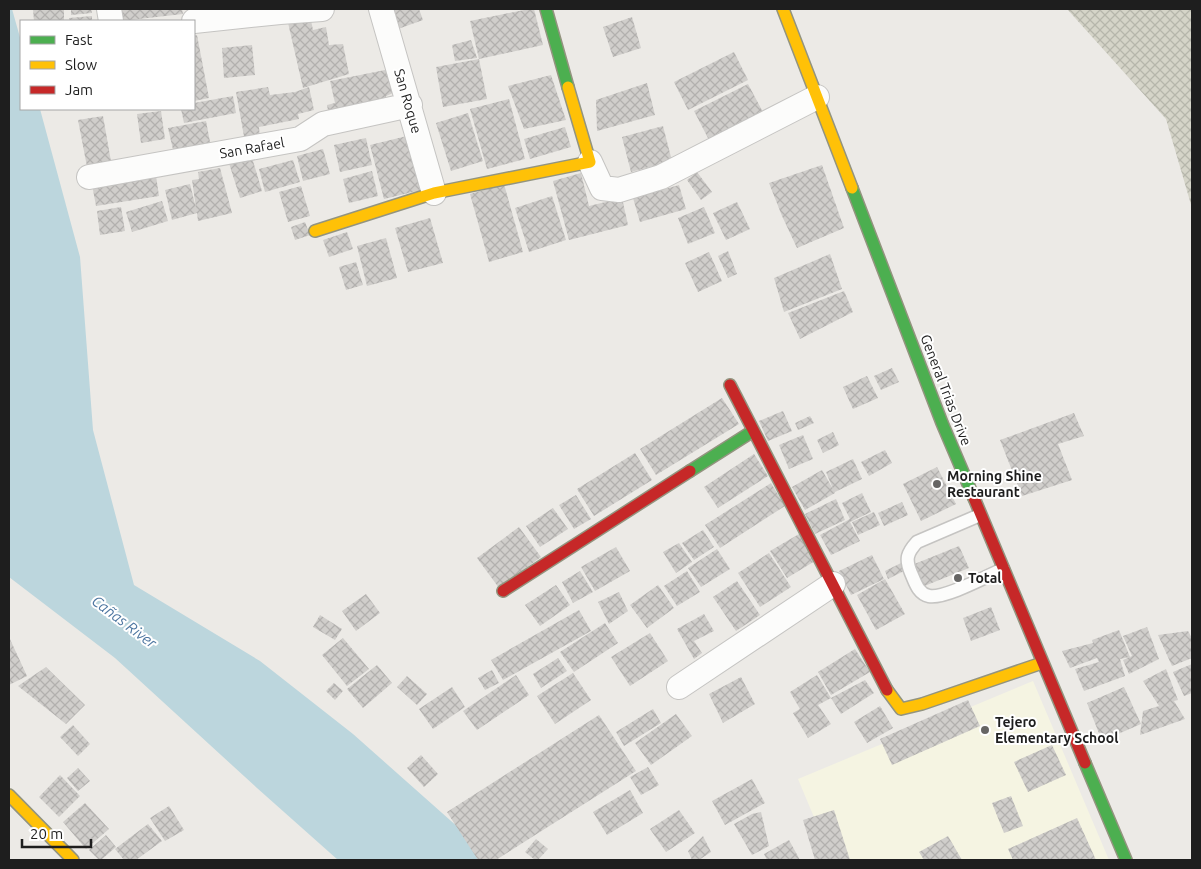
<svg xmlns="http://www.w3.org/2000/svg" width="1201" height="869" font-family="Ubuntu,sans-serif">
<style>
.education{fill:#f5f4e2}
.construction{fill:url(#construction-cross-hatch)}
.water{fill:#bcd6dd}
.building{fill:url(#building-cross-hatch)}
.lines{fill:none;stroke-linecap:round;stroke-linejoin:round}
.lane-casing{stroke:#c5c4c2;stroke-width:15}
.street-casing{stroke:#c5c4c2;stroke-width:26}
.fast-casing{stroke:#93947f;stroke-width:14}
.slow-casing{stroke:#93947f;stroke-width:14}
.jam-casing{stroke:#93947f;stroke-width:14}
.lane{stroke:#fcfcfb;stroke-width:12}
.street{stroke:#fcfcfb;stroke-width:24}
.fast{stroke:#4caf50;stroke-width:11}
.slow{stroke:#ffc107;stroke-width:11}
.jam{stroke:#c62828;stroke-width:11}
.poi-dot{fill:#666564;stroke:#fff;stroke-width:2}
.labels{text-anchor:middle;stroke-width:4;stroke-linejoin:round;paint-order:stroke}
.street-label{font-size:14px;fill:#1e1e1e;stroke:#fff}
.poi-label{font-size:14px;font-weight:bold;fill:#1e1e1e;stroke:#fff;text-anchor:start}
.water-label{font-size:15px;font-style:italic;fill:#4d76a0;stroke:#fff}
</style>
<defs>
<pattern id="construction-cross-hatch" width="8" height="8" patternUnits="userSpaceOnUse" patternTransform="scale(1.25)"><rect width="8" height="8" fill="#d5d4c8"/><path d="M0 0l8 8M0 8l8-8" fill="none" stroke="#b6b6ab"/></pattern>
<pattern id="building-cross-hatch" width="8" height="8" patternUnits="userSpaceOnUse" patternTransform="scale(1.25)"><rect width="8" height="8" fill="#d0cecb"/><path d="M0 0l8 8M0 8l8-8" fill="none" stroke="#b2b0ae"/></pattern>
</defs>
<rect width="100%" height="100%" fill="#eceae6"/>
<path class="education" d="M1033,681L1109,860H832L798,779Z"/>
<path class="construction" d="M1067,9H1192V208L1166,119Z"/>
<path class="water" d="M9,9H12L21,41V109H40L80,257L93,430L134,585L260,661L353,734L495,860H338L257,788L115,658L9,577Z"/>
<path class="building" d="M33,9H64V20L34,21Z
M71,9H91L92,13L71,15Z
M119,9H182L183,14L121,21Z
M393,9H419L423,20L398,29Z
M529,9H534L543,45L479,59L470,21Z
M309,11L313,30L326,27L329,45L343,44L349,74L303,88L286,14Z
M92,16V21H70L69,18Z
M632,17L641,48L613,57L603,27Z
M197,35L209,98L194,101V36Z
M471,40L477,58L455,61L452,45Z
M252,45L255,75L224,78L222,48Z
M734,52L748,80L688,110L674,82Z
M479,59L487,99L443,107L436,67Z
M390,69L398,91L386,96L387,108L330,122L327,105L335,103L330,81Z
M551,75L566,120L524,129L508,86Z
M647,83L655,115L597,131L596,100Z
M748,84L764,114L710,142L694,111Z
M268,87L270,95L295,92L309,87L314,110L298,114L299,119L259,127L260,139L245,142L236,92Z
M233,96L236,113L184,123L181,109H194V103Z
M509,99L525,159L487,169L470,109Z
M161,111L165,139L141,143L137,114Z
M468,113L483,161L451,171L436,123Z
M103,116L112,167L88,172L78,120Z
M206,121L211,147L174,154L168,128Z
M663,126L672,161L631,172L622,137Z
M565,127L571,147L530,159L524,139Z
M407,136L421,190L384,199L370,145Z
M366,138L372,165L340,172L334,145Z
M323,149L330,174L303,181L297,156Z
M250,151L262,191L240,198L227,157Z
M293,160L300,182L265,192L259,169Z
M822,165L844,228L797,248L782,216L769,183Z
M220,168L232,213L198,221L197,213L172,220L165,190L190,184L196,208L192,180L199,179L198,172Z
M155,169L159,196L96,206L91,179Z
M372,171L378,196L349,203L343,179Z
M697,172L712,192L701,200L687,180Z
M581,173L589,206L622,198L628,225L569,240L553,181Z
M504,184L523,252L489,262L470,194Z
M679,185L686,209L640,222L633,198Z
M301,186L310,216L288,222L279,192Z
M552,196L566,240L529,252L515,208Z
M162,201L168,221L132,232L126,212Z
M737,202L750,229L726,240L713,213Z
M121,207L125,231L100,235L97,211Z
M704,207L715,233L688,244L678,218Z
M430,218L443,263L408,272L395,228Z
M305,222L310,235L295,240L291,227Z
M347,232L353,249L329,257L323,240Z
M386,238L397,278L367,286L357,246Z
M728,251L737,274L728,278L718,256Z
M709,252L722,281L698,292L685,263Z
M830,254L842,289L784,312L774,278Z
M356,262L363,285L346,290L339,267Z
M844,291L853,312L800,339L788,313Z
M892,368L899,382L881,390L874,376Z
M867,376L878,398L853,409L843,387Z
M722,398L739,424L656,475L640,449Z
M783,411L792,431L768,441L759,421Z
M1074,413L1084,436L1058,444L1072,480L1022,496L1000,440Z
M810,416L814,423L798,430L795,423Z
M833,432L839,445L823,453L817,440Z
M803,435L813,459L789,469L779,445Z
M885,450L892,463L869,476L861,462Z
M635,453L652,480L594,516L577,489Z
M754,454L768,476L718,508L704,487Z
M853,459L862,479L835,492V493L805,510L792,487L822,470L833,489L826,472Z
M937,467L956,504L921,521L903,484Z
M771,483L785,506L720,548L705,525Z
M862,493L871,512L850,522L860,541L831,555L820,535L850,519L842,503Z
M576,495L591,519L574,529L559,505Z
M836,499L845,520L815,534L805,514Z
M902,502L908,515L884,526L878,513Z
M553,508L568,529L540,547L526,526Z
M874,512L880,525L858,535L852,522Z
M519,527L541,557L499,588L477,558Z
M703,530L714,547L694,560L682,543Z
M799,534L815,561L787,578L770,551Z
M679,543L692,562L676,573L663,552Z
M959,546L969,568L922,587L912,565Z
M616,547L630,571L595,591L581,567Z
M717,549L730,569L701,587L688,568Z
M769,553L791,587L760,607L738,573Z
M872,555L884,579L851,595L839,571Z
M901,563L904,571L888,579L885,571Z
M580,571L593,592L573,603L562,582Z
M687,571L700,592L677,606L664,586Z
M885,579L905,614L876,630L857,595Z
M737,581L760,615L736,631L713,597Z
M556,585L570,605L540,626L525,605Z
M658,585L674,608L647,628L630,605Z
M619,592L628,611L609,624L598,602Z
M366,594L380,613L356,631L342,611Z
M991,607L1000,630L971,641L963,618Z
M579,610L591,631L503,680L491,660Z
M704,614L714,631L694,641L702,653L694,659L677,629Z
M320,615L342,629L335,640L313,627Z
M605,623L618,643L574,672L560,652Z
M1147,627L1159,659L1129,674L1123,660L1132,656L1123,636Z
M1119,630L1130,657L1120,659L1125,676L1084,691L1075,669L1099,662L1097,658L1070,668L1062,651L1093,643L1092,640Z
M1188,631L1192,638V658L1172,666L1158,635Z
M650,633L668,661L630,686L611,657Z
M9,637L27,676L9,685Z
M343,638L369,669L347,686L322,655Z
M855,649L870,672L831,695L818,672Z
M558,658L567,671L541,688L533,674Z
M1192,664V693L1184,696L1173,672Z
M377,665L392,683L363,708L347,689Z
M46,667L85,705L66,724L18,686Z
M1166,669L1178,700L1174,701L1185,719L1140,735L1143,711L1159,706L1143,681Z
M492,670L499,683L485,690L478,678Z
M573,673L591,700L555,724L537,696Z
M516,675L529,695L477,730L463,711Z
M817,675L831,698L865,680L874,693L841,714L831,698L818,705L831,724L808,738L793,713L800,709L790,692Z
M407,676L427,694L417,705L397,687Z
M741,677L755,704L723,723L709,694Z
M334,683L343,691L335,700L326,691Z
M452,687L465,707L433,729L419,709Z
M1124,687L1141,724L1102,741L1087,703Z
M968,700L980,726L892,765L880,739Z
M880,706L893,728L867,743L854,722Z
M653,709L661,723L624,746L616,732Z
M676,714L692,736L651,765L635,743Z
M599,715L636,771L496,860H478L447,812Z
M73,725L90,744L78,756L60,737Z
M1052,745L1066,775L1028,792L1014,762Z
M421,755L438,774L424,787L407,768Z
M648,767L659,785L641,795L630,777Z
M78,768L90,781L78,791L67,778Z
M60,775L80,796L59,817L39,797Z
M752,779L765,803L725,825L712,801Z
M630,790L643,813L607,835L593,812Z
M1011,796L1023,826L1004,833L992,803Z
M85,803L109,829L86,849L63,822Z
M169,806L184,830L165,841L150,818Z
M679,810L695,833L666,852L650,829Z
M834,810L850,860H815L803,820Z
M761,812L769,846L752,855L734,824L752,814Z
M1077,818L1096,860H1013L1008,849Z
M148,824L162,841L136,860H124L115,849Z
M106,835L116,847L101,860H99L89,850Z
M703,836L711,852L699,860H692L688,851Z
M948,836L962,860H924L919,852Z
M536,839L548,849L538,860H535L525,852Z
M789,840L800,860H767L764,854Z"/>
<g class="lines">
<g class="lane-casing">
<path id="lane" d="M980,515L917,542C907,553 905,559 911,573C915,582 918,594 929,596C945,599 987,576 1003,569"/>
</g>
<g class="street-casing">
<path id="street" d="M109,9L111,21
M381,9L434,193
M194,21L280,12L322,9
M590,162L602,188L619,190L661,177L817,97
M89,177L300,139L323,124L410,105
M679,687L833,584"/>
</g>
<g class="fast-casing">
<path id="fast" d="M546,9L568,87
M852,188L942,423L974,498
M690,471L753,431
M1085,763L1126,860"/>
</g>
<g class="slow-casing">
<path id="slow" d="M783,9L852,188
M315,231L434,193L590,162L568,87
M887,690L901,709L922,704L1042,663
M9,795L73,860"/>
</g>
<g class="jam-casing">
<path id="jam" d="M730,385L887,690
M974,498L1085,763
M503,591L690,471"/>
</g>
<use href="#lane" class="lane"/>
<use href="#street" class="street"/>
<use href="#fast" class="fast"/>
<use href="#slow" class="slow"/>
<use href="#jam" class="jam"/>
</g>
<g class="poi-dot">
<circle cx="937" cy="484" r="5"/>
<circle cx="958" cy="578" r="5"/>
<circle cx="985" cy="730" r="5"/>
</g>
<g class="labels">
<g class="street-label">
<text transform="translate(408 101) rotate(74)" y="5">San Roque</text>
<text transform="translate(252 148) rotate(-10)" y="5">San Rafael</text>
<text transform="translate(946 390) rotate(69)" y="5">General Trias Drive</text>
</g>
<g class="poi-label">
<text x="947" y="481">Morning Shine<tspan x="947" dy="16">Restaurant</tspan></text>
<text x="968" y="583">Total</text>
<text x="995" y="727">Tejero<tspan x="995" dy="16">Elementary School</tspan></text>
</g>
<g class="water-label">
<text transform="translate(124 622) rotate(37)" y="5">Cañas River</text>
</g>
</g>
<rect width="1201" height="869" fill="none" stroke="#1e1e1e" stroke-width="20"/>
<rect x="20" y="20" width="175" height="90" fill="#ffffff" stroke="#a5a5a5"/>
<rect x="30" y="36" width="25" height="8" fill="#4caf50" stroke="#a5a5a5"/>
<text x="65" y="45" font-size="15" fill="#1e1e1e">Fast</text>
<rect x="30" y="61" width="25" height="8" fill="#ffc107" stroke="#a5a5a5"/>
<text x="65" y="70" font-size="15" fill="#1e1e1e">Slow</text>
<rect x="30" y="86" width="25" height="8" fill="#c62828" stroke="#a5a5a5"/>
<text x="65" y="95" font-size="15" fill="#1e1e1e">Jam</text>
<path d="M22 839v8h69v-8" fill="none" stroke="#1e1e1e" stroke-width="2.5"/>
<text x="30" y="839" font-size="15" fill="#1e1e1e" stroke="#ffffff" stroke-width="4" paint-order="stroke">20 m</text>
</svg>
